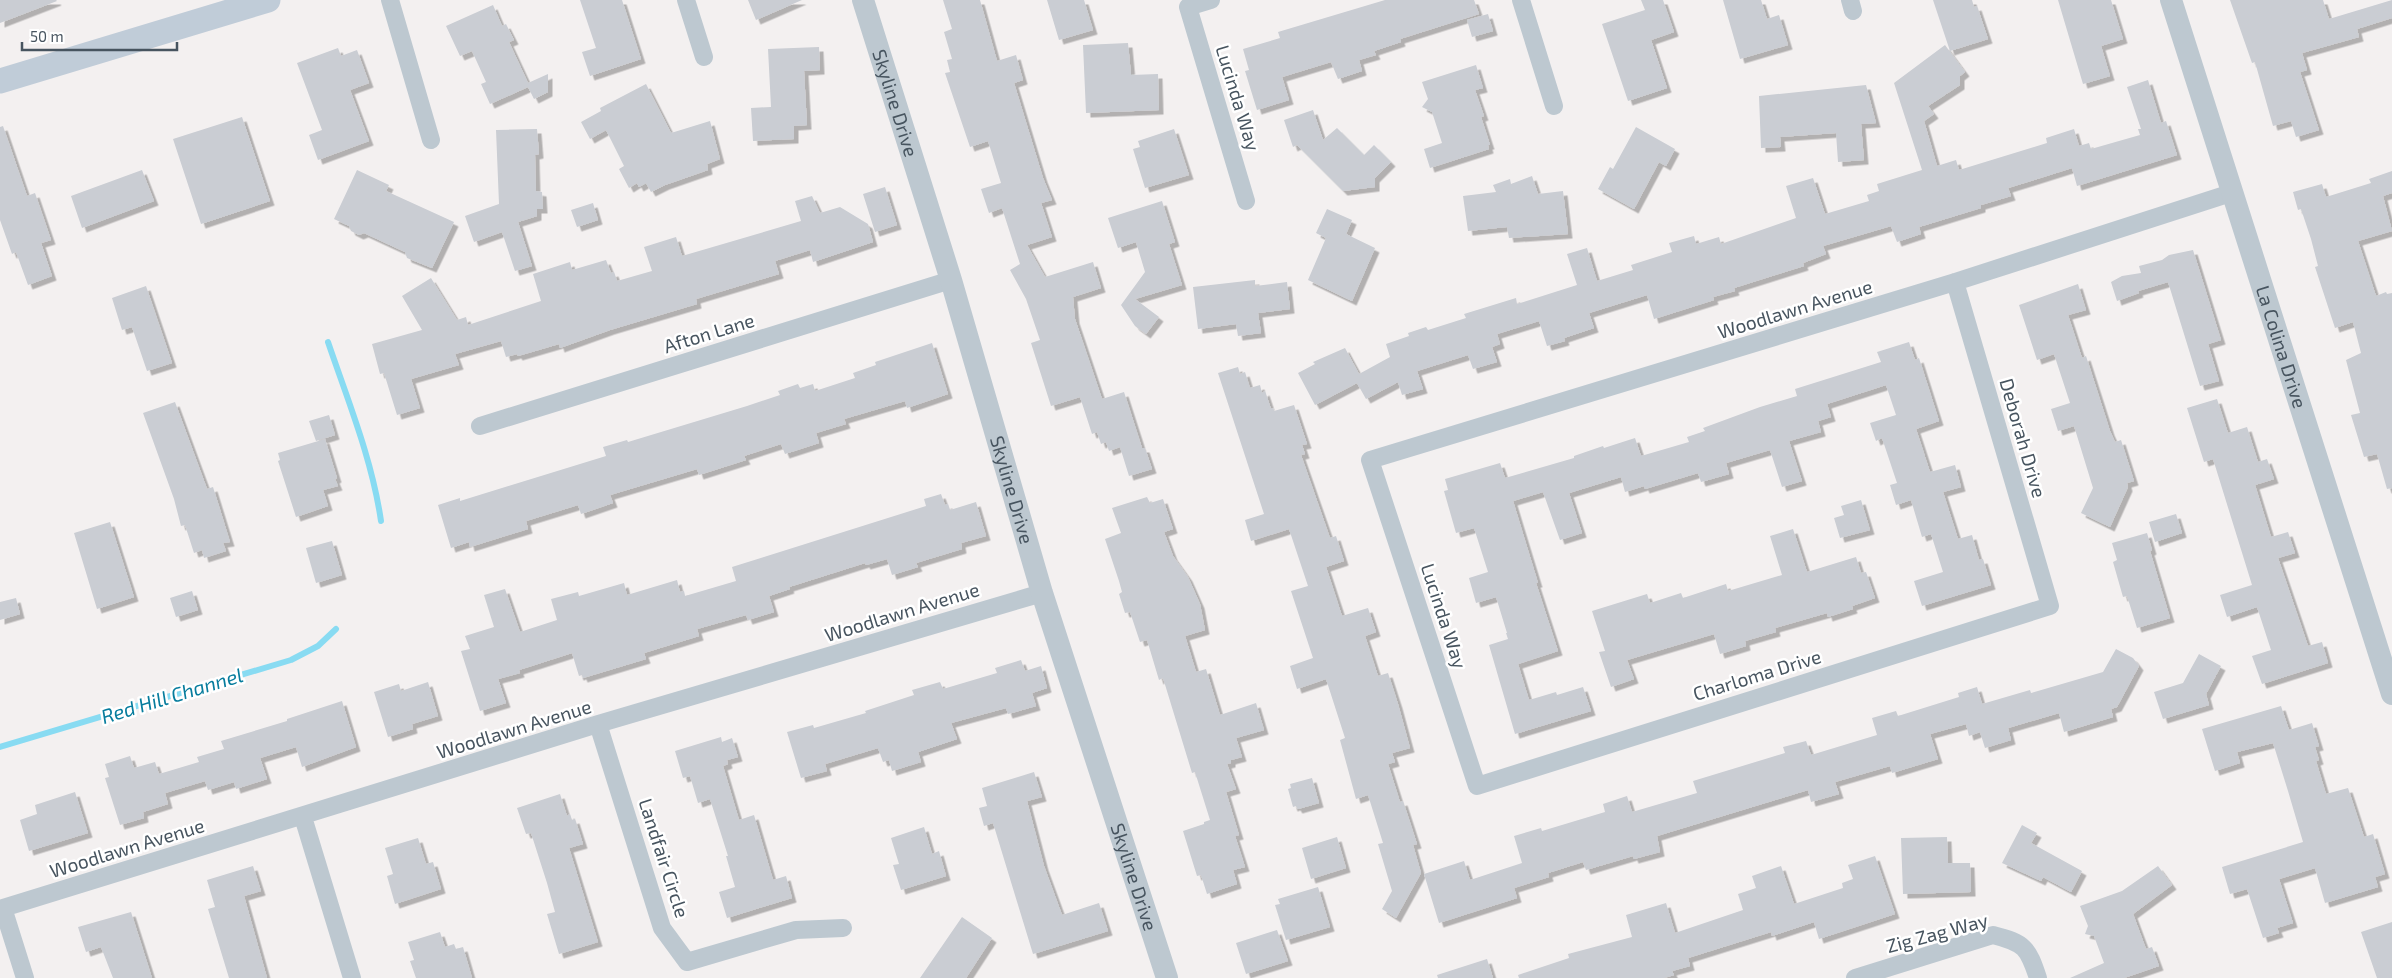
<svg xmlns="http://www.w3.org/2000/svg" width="2392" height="978" font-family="'Exo 2',sans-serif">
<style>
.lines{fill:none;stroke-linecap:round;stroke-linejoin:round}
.stream{stroke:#88dbf2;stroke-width:6}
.building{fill:#cacdd3;filter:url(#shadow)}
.minor{stroke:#bdc8d0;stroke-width:18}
.tertiary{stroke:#bdc8d0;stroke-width:22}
.secondary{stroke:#c0ccd8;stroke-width:25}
.labels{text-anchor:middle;stroke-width:5;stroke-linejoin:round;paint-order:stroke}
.street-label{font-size:19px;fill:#47545f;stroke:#fff}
.water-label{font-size:20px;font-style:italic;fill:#067c9d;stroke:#fff}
</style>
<defs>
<filter id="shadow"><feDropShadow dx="4.5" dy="4.5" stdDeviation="0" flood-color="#0004"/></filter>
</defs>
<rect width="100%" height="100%" fill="#f3f0f0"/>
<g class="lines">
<path class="stream" d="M328,342C348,401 372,459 381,521
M0,747L291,660L318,646L336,629"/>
</g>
<path class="building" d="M0,0H56L57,1L0,23Z
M580,0H622L641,59L590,76L582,52L596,48Z
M748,0H802L756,20Z
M943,0H980L997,61L1016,55L1023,80L1014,83L1043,178L1052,200L1041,203L1052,237L1027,245L1045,277L1093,262L1101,288L1073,297L1075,319L1102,399L1124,392L1142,448H1145L1152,469L1129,476L1120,447L1109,451L1106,442L1101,444L1097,432L1092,434L1080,397L1051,406L1031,343L1040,340L1026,299L1010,270L1020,264L1002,208L989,213L981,189L1001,183L988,141L970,147L945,73L950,72L947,60L952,59L944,32L952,29Z
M1047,0H1084L1093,30L1059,40Z
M1385,0H1474L1479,14L1400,39L1401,42L1374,51L1376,55L1359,60L1362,71L1338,79L1331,62L1282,77L1289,100L1257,110L1245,71L1249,70L1243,49L1280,38L1278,32Z
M1641,0H1663L1674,32L1651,40L1667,88L1628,101L1602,24L1645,10Z
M1723,0H1761L1767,19L1779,15L1788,45L1740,59Z
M1933,0H1972L1974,7L1977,6L1988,39L1950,51Z
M2058,0H2111L2123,39L2101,46L2110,76L2083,84Z
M2230,0H2323L2329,19L2392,0V18L2357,29L2359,37L2302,53L2307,70L2300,72L2319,130L2296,137L2291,121L2273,126L2255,62L2252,63Z
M493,5L502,26L506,24L514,40L509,42L528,83L548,74V92L534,99L528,87L490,104L481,84L486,82L472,51L460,56L446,26Z
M1488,14L1493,31L1472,37L1467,20Z
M1128,43L1131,75L1158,74L1159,110L1086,113L1083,45Z
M1945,45L1965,72L1960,76V85L1928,106L1934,114L1924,121L1937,166L1956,160L1959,170L2047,143L2046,138L2074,129L2079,146L2089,143L2091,149L2140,135L2138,129H2141L2127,87L2148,80L2161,123L2166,121L2177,155L2077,186L2072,168L2008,188L2011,196L1981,205V208L1919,227L1921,234L1897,242L1891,226L1823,246L1826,254L1803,263L1804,266L1734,288L1735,291L1713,297L1714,300L1654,319L1647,295L1589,313L1594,328L1564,338L1565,341L1547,346L1539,321L1497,334L1500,344L1492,347L1497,362L1473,369L1468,355L1417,371L1423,389L1402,395L1398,382L1366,399L1357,383L1315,405L1298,373L1315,364L1313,362L1345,348L1359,374L1390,357L1386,344L1409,336L1408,333L1426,327L1428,330L1466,318L1464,314L1516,298L1517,304L1577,285L1567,254L1587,248L1597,281L1633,270L1631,265L1672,252L1669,243L1694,236L1696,244L1719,237L1721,244L1796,218L1786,186L1813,178L1825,214L1869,201L1867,195L1879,191L1877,184L1922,170L1894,83Z
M819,47L820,70L804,71L807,125L794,126V139L753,141L751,108L771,107L768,49Z
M338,48L341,56L357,50L369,83L350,90L369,141L318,160L309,135L322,130L297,63Z
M1476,65L1483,88L1475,90L1484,116L1481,117L1490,145H1488L1489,149L1430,168L1424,149L1442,143L1432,112L1422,107L1428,99L1422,82Z
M646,84L671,133L710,121L720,159L707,164L708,170L665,185L651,192L646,183L639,187L637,183L629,188L619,169L624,166L606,130L590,139L581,122L601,111L600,108Z
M1866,85L1876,123L1861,124L1864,160L1838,162L1836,133L1780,137L1781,147L1761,148L1759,96Z
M1313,110L1323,140L1337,128L1364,155L1374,145L1391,162L1375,178V187L1343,191L1297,145L1293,147L1284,120Z
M242,117L270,201L201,224L173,139Z
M3,126L27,196L35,193L51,240L41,243L52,276L28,285L16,252L12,254L0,220V127Z
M1636,127L1675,149L1666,166L1659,162L1634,209L1598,189L1610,167L1613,169Z
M537,129L539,154L535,155L536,191L542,192L543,209H537V216L518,222L532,266L515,271L502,232L474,242L465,216L499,204L496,130Z
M1174,129L1189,175L1145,188L1133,149L1140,147L1138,141Z
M142,170L154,201L82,228L71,196Z
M357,170L389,185L386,191L454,222L432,268L407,258L405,252L364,233L359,235L351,231L349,226L334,219Z
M2392,171V193L2383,196L2392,231L2358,241L2376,296L2386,292L2387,294L2392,293V488L2387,489L2377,454L2364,457L2351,415L2360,413L2346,360L2361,353L2353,322L2335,328L2315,267L2318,266L2311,239L2301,209L2298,210L2293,192L2322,184L2326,197L2371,183L2369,179Z
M1532,176L1538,194L1563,191L1568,234L1509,238L1507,227L1468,231L1463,196L1496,192L1493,185L1510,179L1511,184Z
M885,187L897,225L875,232L863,194Z
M812,196L820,213L840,207L868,224L873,242L813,262L810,250L775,261L779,274L696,299L697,304L610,330L560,348L559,344L518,356L517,354L506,357L501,341L455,354L459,365L411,379L420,408L397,415L384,373L380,374L372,344L422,330L402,296L431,278L457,320L466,317L468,325L541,301L533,274L570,262L572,270L606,260L611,273L614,272L617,281L652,271L644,247L676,237L682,256L801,221L795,201Z
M1162,201L1175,242L1169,244L1182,285L1135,299L1159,317L1146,334L1135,326L1121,305L1145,272L1136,242L1118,248L1108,218Z
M593,203L598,220L577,227L571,210Z
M1327,209L1352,220L1346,234L1375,248L1352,301L1308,280L1326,238L1316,233Z
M2193,250L2221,340L2208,344L2219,381L2200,386L2168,282L2138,291L2139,293L2117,301L2111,282L2122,276L2141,273L2139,266L2162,260L2169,255Z
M1255,280V286L1287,282L1290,309L1258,313L1261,333L1238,336L1236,324L1198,329L1193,287Z
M2078,284L2086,310L2068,315L2082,358L2086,356L2110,431L2115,442L2121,440L2134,481L2127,483L2128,487L2110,527L2081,513L2093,488L2074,426L2058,431L2051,409L2070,403L2054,354L2037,360L2019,305Z
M146,286L172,363L147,371L132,327L122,330L112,298Z
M1909,342L1915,360L1919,358L1939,421L1916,429L1930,472L1955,465L1961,487L1943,492L1958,539L1972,535L1979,560L1983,559L1991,585L1922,606L1914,581L1943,572L1931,534L1922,537L1911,500L1896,505L1890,485L1897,483L1882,438L1876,441L1870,423L1896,415L1886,385L1827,404L1831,417L1818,421L1821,432L1789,441L1802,481L1782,487L1770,450L1726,463L1729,474L1701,482L1698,473L1645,489L1644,486L1625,492L1621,477L1569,493L1582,533L1560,540L1543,492L1513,501L1538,583H1536L1558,651L1518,664L1529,700L1556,692L1557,695L1583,687L1591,711L1515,734L1489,645L1508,639L1506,633H1507L1496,597L1476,603L1469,578L1488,572L1474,528L1456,533L1444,491L1448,490L1445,479L1500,463L1505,478L1574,458V456L1603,446L1604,448L1635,438L1641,456L1689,442L1687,437L1705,431L1703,428L1760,407L1797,396L1795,389L1881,362L1877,352Z
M932,343L948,394L907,408L905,401L844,419L846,424L816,433L819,443L785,454L781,444L744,456L746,460L699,475L697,469L610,495L613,503L581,514L578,505L526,521L528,529L470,547L469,542L451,548L438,505L460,498V501L606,456L603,447L627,440L628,442L747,406L780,395L778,391L798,384L800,388L813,384L815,391L855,378L853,373L876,365L875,362Z
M1238,367L1240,374L1245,372L1250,388L1260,385L1262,393L1265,391L1271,409L1273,408L1274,411L1294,405L1307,444L1302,445L1305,454L1301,455L1330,538L1336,536L1344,561L1326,567L1342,616L1368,608L1376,632L1365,636L1378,676L1388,673L1398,704L1410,748L1392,753L1395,762L1388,764L1400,802L1403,801L1417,844L1413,845L1421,873L1396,918L1382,909L1392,891L1378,844L1383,843L1368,795L1356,799L1340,740L1345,738L1326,679L1297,689L1290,666L1313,658L1291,591L1308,586L1289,529L1251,541L1245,520L1264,514L1218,373Z
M2217,399L2228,433L2247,427L2258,462L2267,459L2274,479L2255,485L2271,537L2288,532L2295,553L2278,558L2308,646L2322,642L2328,663L2262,684L2252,656L2271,650L2257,607L2227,617L2220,595L2252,585L2213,459L2204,462L2187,408Z
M175,402L207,489L213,487L230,542L223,543L226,551L204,558L202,550L194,553L185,525L181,526L174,499L143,413Z
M329,415L335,435L316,441L309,421Z
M325,439L337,478L335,479L338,486L323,490L328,506L296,517L278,461L280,460L278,453Z
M941,494L945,505L948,504L950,510L976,502L986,536L961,543L962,549L916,563L918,567L892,575L887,559L866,565L865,563L789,587L790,589L769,596L774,612L748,620L746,615L697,629L699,636L644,653L646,659L583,678L582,675L579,676L572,653L519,670L520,673L498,679L506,703L480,711L461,651L470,649L465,636L494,627L484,595L505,589L520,632L557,620L551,599L578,592L579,596L624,583L627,595L677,580L680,592L684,591L685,596L736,581L732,567L926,506L924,499Z
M1147,497L1150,503L1163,499L1173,529L1164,532L1173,556L1188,577L1200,604L1205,630L1185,636L1196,672L1206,669L1220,715L1256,703L1264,730L1236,738L1242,757L1231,760V763L1227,764L1236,789L1226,792L1239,835L1235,836L1245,867L1233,870L1237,884L1207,894L1201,875L1197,876L1183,831L1204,824V822L1210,820L1195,772L1192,773L1163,678L1159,680L1147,640L1140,642L1130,612L1125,613L1119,594L1122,592L1119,581L1105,539L1121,533L1112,508Z
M1861,500L1870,530L1840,538L1834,518L1844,515L1841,506Z
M2176,514L2182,533L2155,542L2149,522Z
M110,522L134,597L97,609L74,533Z
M1793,529L1807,572L1856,557L1861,573L1866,572L1875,598L1852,606L1853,609L1828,617L1827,613L1775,628L1776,632L1745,641L1746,646L1720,654L1714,634L1627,660L1634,679L1611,687L1599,652L1605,651L1592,611L1647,594L1650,603L1681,593L1683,598L1726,584L1728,591L1782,575L1770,536Z
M2147,533L2152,550L2150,551L2170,618L2137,628L2127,596L2123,597L2113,562L2117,560L2112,543Z
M332,541L342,575L316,583L306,548Z
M192,591L198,610L176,617L170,598Z
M16,598L20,614L0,620V602Z
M2116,649L2133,658L2139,666L2117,707L2111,709L2113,717L2064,732L2059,713L2008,728L2011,740L1985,748L1980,732L1969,736L1966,724L1930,734L1938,759L1892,773L1890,766L1835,782L1839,794L1811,802L1808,790L1657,836L1660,852L1634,859L1633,856L1586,870L1583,862L1548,873L1549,877L1514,888L1517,898L1439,923L1424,874L1464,861L1470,880L1522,863L1514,836L1541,828L1542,831L1605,812L1603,804L1627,796L1632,812L1697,793L1693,781L1785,753L1783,747L1806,741L1811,755L1877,735L1872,718L1896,711L1898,716L1959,697L1958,693L1977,687L1982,704L2030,690L2031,693L2103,672Z
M2199,654L2221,666L2206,694L2209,705L2163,719L2154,692L2183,683Z
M1021,660L1025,671L1041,666L1047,688L1032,693L1036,706L1008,714L1006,708L951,723L957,739L918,752L921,762L892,771L889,760L883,762L878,748L825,764L827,771L801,778L787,732L813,725L814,728L866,713L865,711L914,695L912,690L940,682L943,689L997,673L995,668Z
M428,682L438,716L412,724L413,729L388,737L374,692L399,684L401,691Z
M342,701L356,747L302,767L296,747L260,758L267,779L236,789L234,782L208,790L205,781L165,793L168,804L143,812L144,818L120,825L105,778L109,777L105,764L130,756L134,768L155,762L159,774L199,762L197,757L224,749L221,741L287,721V719Z
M2281,706L2289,730L2312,723L2319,746L2315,747L2319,760L2316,761L2326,794L2348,788L2364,837L2373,834L2385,874L2375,877L2378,887L2325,903L2315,868L2279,879L2293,923L2277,928L2279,933L2263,938L2247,889L2230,894L2222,867L2303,842L2288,791L2273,743L2237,752L2240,763L2215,771L2202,729Z
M721,737L722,742L732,738L738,757L727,760L728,764L723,766L739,820L754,815L773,880L786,876L792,898L727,918L719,892L735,887L726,856H728L710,799L698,803L690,776L683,778L675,751Z
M1034,772L1042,797L1027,801L1044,866L1062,915L1099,903L1108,931L1033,954L993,823L984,826L979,808L987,806L982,788Z
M1312,778L1319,803L1298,809L1296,806L1293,807L1288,789L1291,788L1290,784Z
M75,792L88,833L29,851L20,820L37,814L35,805Z
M560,794L567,816L570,814L572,820L575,819L583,844L569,848L598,942L559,954L547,914L555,912L547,883L531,833L526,834L517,808Z
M2022,825L2037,833L2031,843L2082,871L2071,892L2043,877L2041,881L2002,863Z
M924,827L932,854L939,851L946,876L901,890L893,865L899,864L891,838Z
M1337,837L1346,868L1311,879L1302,848Z
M1947,837L1948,863H1970L1971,892L1903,894L1901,838Z
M418,838L426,864L433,862L441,889L395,904L387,876L393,874L385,848Z
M1875,856L1895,914L1819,939L1814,922L1772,936L1771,932L1688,958L1690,966L1672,971L1674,975L1664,978H1519L1518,975L1569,958L1568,954L1632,937L1626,915L1666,903L1675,933L1743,910L1738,894L1756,888L1752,876L1781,866L1794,904L1843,888L1842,883L1853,879L1848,865Z
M253,866L261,891L244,896L267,978H229L208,909L215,907L207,880Z
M2158,866L2172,885L2133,914L2146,949L2152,947L2159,966L2124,978H2070L2104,963L2094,936L2085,934L2088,926L2080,906L2122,891Z
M1318,887L1330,927L1286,940L1275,905L1280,904L1278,899Z
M131,912L152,978H113L101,947L86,952L78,927Z
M962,917L992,938L966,978H920Z
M2392,922V978H2377L2361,932Z
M1277,930L1288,961L1246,974L1236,943Z
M440,932L445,947L454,944L456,949L463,947L472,978H416L410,961L414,960L408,942Z
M1487,959L1493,978H1438L1437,975Z"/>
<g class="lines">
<path class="minor" d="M390,0L431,140
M686,0L704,57
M1211,0L1188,7L1246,201
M1521,0L1554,106
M1850,0L1853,11
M1955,282L2050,606L1477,786L1370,460L1955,282L2231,193
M480,426L951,280
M598,724L662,928L687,962L796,930L843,928
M303,817L352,978
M3,908L25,978
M0,909L598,724L1042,593
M1855,978L1993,935C2025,943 2028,948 2038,978"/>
<g class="tertiary">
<path id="s1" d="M863,0L951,280L1042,593L1167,978"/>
<path id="s2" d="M2171,0L2392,694"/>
</g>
<path class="secondary" d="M0,81L268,0"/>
</g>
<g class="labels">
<g class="street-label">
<text transform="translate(1238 98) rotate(73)" y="7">Lucinda Way</text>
<text dy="7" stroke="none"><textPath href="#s1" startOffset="108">Skyline Drive</textPath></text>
<text transform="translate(1795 309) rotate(-17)" y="7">Woodlawn Avenue</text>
<text transform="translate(709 333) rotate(-17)" y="7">Afton Lane</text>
<text dy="7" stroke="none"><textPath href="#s2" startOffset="364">La Colina Drive</textPath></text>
<text transform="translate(2023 438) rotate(74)" y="7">Deborah Drive</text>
<text dy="7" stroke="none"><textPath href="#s1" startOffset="512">Skyline Drive</textPath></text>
<text transform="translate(902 612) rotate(-17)" y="7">Woodlawn Avenue</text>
<text transform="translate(1444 616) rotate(72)" y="7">Lucinda Way</text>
<text transform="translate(1757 675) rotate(-17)" y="7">Charloma Drive</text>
<text transform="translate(514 729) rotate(-17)" y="7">Woodlawn Avenue</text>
<text transform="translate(127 848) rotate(-17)" y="7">Woodlawn Avenue</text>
<text transform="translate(664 858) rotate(72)" y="7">Landfair Circle</text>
<text dy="7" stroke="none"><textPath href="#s1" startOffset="918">Skyline Drive</textPath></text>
<text transform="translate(1937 933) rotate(-15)" y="7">Zig Zag Way</text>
</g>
<g class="water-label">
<text transform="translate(172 696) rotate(-17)" y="7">Red Hill Channel</text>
</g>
</g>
<path d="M22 42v8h155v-8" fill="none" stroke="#47545f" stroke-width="2.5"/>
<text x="30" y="42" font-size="15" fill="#47545f" stroke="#ffffff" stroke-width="4" paint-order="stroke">50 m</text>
</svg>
